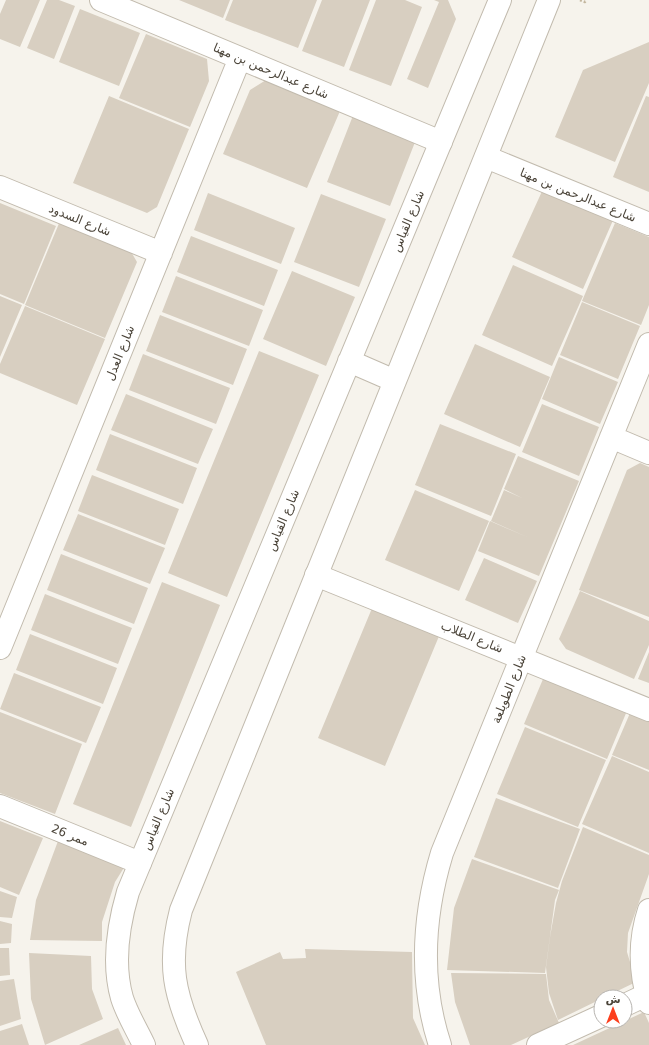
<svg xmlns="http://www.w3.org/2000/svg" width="649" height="1045" font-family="'DejaVu Sans','Noto Naskh Arabic',sans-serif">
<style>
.building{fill:#d8cfc1}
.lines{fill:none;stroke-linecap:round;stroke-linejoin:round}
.minor-casing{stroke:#c2bbae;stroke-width:24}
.tertiary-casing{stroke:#c2bbae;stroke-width:24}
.path{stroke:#c4b79f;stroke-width:2.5;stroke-dasharray:2 2;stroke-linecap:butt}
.minor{stroke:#fff;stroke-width:22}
.tertiary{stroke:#fff;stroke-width:22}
.labels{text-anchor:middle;stroke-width:4;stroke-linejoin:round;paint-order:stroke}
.street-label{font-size:12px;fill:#4b4439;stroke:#fff}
</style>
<rect width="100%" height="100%" fill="#f6f3ec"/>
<path class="building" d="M6,0H40L20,47L0,39V14Z
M47,0H59L75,6L54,59L27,48Z
M179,0H230L223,18Z
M233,0H317L298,48L225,20Z
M322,0H370L344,67L302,51Z
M376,0H405L422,7L391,86L349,70Z
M434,0H448L456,19L428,88L407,79L439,2Z
M80,9L140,33L119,86L59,62Z
M146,34L207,59L209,81L190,127L119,98Z
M649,42V83L615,162L555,137L583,70Z
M266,80L340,111L307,188L223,154L250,90Z
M109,96L189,129L157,207L147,213L73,183Z
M646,96L649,97V192L613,177Z
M354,113L417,137L390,206L327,182Z
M544,187L614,218L583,289L512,257Z
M208,193L295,228L281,264L194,230Z
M321,194L386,219L359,287L294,262Z
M0,203L56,226L24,304L0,294Z
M60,221L130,250L137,262L105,338L25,305Z
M615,223L649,237V305L641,325L582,301Z
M191,236L278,270L264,306L177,272Z
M513,265L583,296L552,366L482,335Z
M292,271L355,297L326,366L263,339Z
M176,276L263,310L249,346L162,312Z
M0,296L22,305L0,357Z
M582,302L640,326L618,379L560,355Z
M25,306L105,339L77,405L0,373V364Z
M160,315L247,349L233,385L146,351Z
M475,344L550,377L520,447L444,414Z
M259,351L319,375L227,597L168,573Z
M143,354L230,388L216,424L129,390Z
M559,357L618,382L600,424L542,399Z
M126,394L213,429L198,464L111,430Z
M542,404L599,427L579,476L522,452Z
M440,424L516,454L491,516L415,485Z
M110,434L197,468L183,504L96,470Z
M518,456L579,481L539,576L478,551L490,521L527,537L491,521L504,490L522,498L504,489Z
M640,463L649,467V617L579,590L627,470Z
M92,475L179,509L165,545L78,511Z
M415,490L489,521L459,591L385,560Z
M78,514L165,548L150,584L63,550Z
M61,554L148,588L134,624L47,590Z
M484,558L537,581L518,623L465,600Z
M162,582L220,605L131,827L73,804Z
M580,591L649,621V645L634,679L566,649L559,639Z
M45,594L132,628L118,664L31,630Z
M375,601L442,629L385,766L318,738Z
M30,634L117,668L103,704L16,670Z
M649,652V683L638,679Z
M546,672L629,706L607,759L524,724Z
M14,673L101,707L86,743L0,709Z
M633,706L649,713V770L612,755Z
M0,712L82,744L55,814L0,793Z
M525,727L606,760L578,827L497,794Z
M612,756L649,772V812L612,797L649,812V853L582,824Z
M496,798L580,829L558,888L474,857Z
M0,821L43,838L19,895L0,887Z
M583,827L649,855V874L628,933L627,952L636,982L605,997H601V999L558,1020L549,993L546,967L550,937L556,903L562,881Z
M58,841L125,866L115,882L102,922V941L30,940L36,900Z
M472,859L559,890L555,900L545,973L447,970L454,908Z
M0,891L17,897L12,918L0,917Z
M0,921L12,924L11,943L0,944Z
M0,948H9L10,975L0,976Z
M305,949L412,952L413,1018L425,1045H266L236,972L280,952L283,959L306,958Z
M29,953L91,956L92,989L103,1019L45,1045L31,999Z
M451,973L546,974L549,1000L559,1023L511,1045H470L455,1002Z
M14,979L21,1019L0,1026V981Z
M644,1012L649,1023V1045H573Z
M22,1024L29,1045H0V1031Z
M118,1028L126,1045H79Z"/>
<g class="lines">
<g class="minor-casing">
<path id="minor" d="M101,0L441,142
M486,157L649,224
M0,187L161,253
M611,437L649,453
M316,575L649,710
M0,648L240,58
M0,806L140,863
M649,910C639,940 640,973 649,1003
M625,1005L646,995
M440,1045C419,981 423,916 442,853L649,344
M538,1045L601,1016"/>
</g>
<g class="tertiary-casing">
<path id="tertiary" d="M349,361L395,381
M144,1045C137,1030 127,1014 122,998C112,963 118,926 128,892L500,0
M197,1045C174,995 167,964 181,910L549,0"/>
</g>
<path class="path" d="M580,0L585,2L586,0"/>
<use href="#minor" class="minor"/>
<use href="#tertiary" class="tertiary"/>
</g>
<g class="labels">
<g class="street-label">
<text transform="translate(271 71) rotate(23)" y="4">شارع عبدالرحمن بن مهنا</text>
<text transform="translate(578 195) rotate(22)" y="4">شارع عبدالرحمن بن مهنا</text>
<text transform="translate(80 220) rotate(22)" y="4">شارع السدود</text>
<text transform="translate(408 221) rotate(-67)" y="4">شارع القياس</text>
<text transform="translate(120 353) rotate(-68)" y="4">شارع العدل</text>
<text transform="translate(283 520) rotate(-67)" y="4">شارع القياس</text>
<text transform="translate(472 637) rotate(22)" y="4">شارع الطلاب</text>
<text transform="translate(509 689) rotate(-68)" y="4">شارع الطويلعة</text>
<text transform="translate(158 819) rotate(-67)" y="4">شارع القياس</text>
<text transform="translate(70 835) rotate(22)" y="4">ممر 26</text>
</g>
</g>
<g transform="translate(613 1009)"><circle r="19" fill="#ffffff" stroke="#b7b4b0"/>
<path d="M0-3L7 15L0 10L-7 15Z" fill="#fc3f1d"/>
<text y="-6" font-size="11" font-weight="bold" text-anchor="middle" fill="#4b4439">ش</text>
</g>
</svg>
